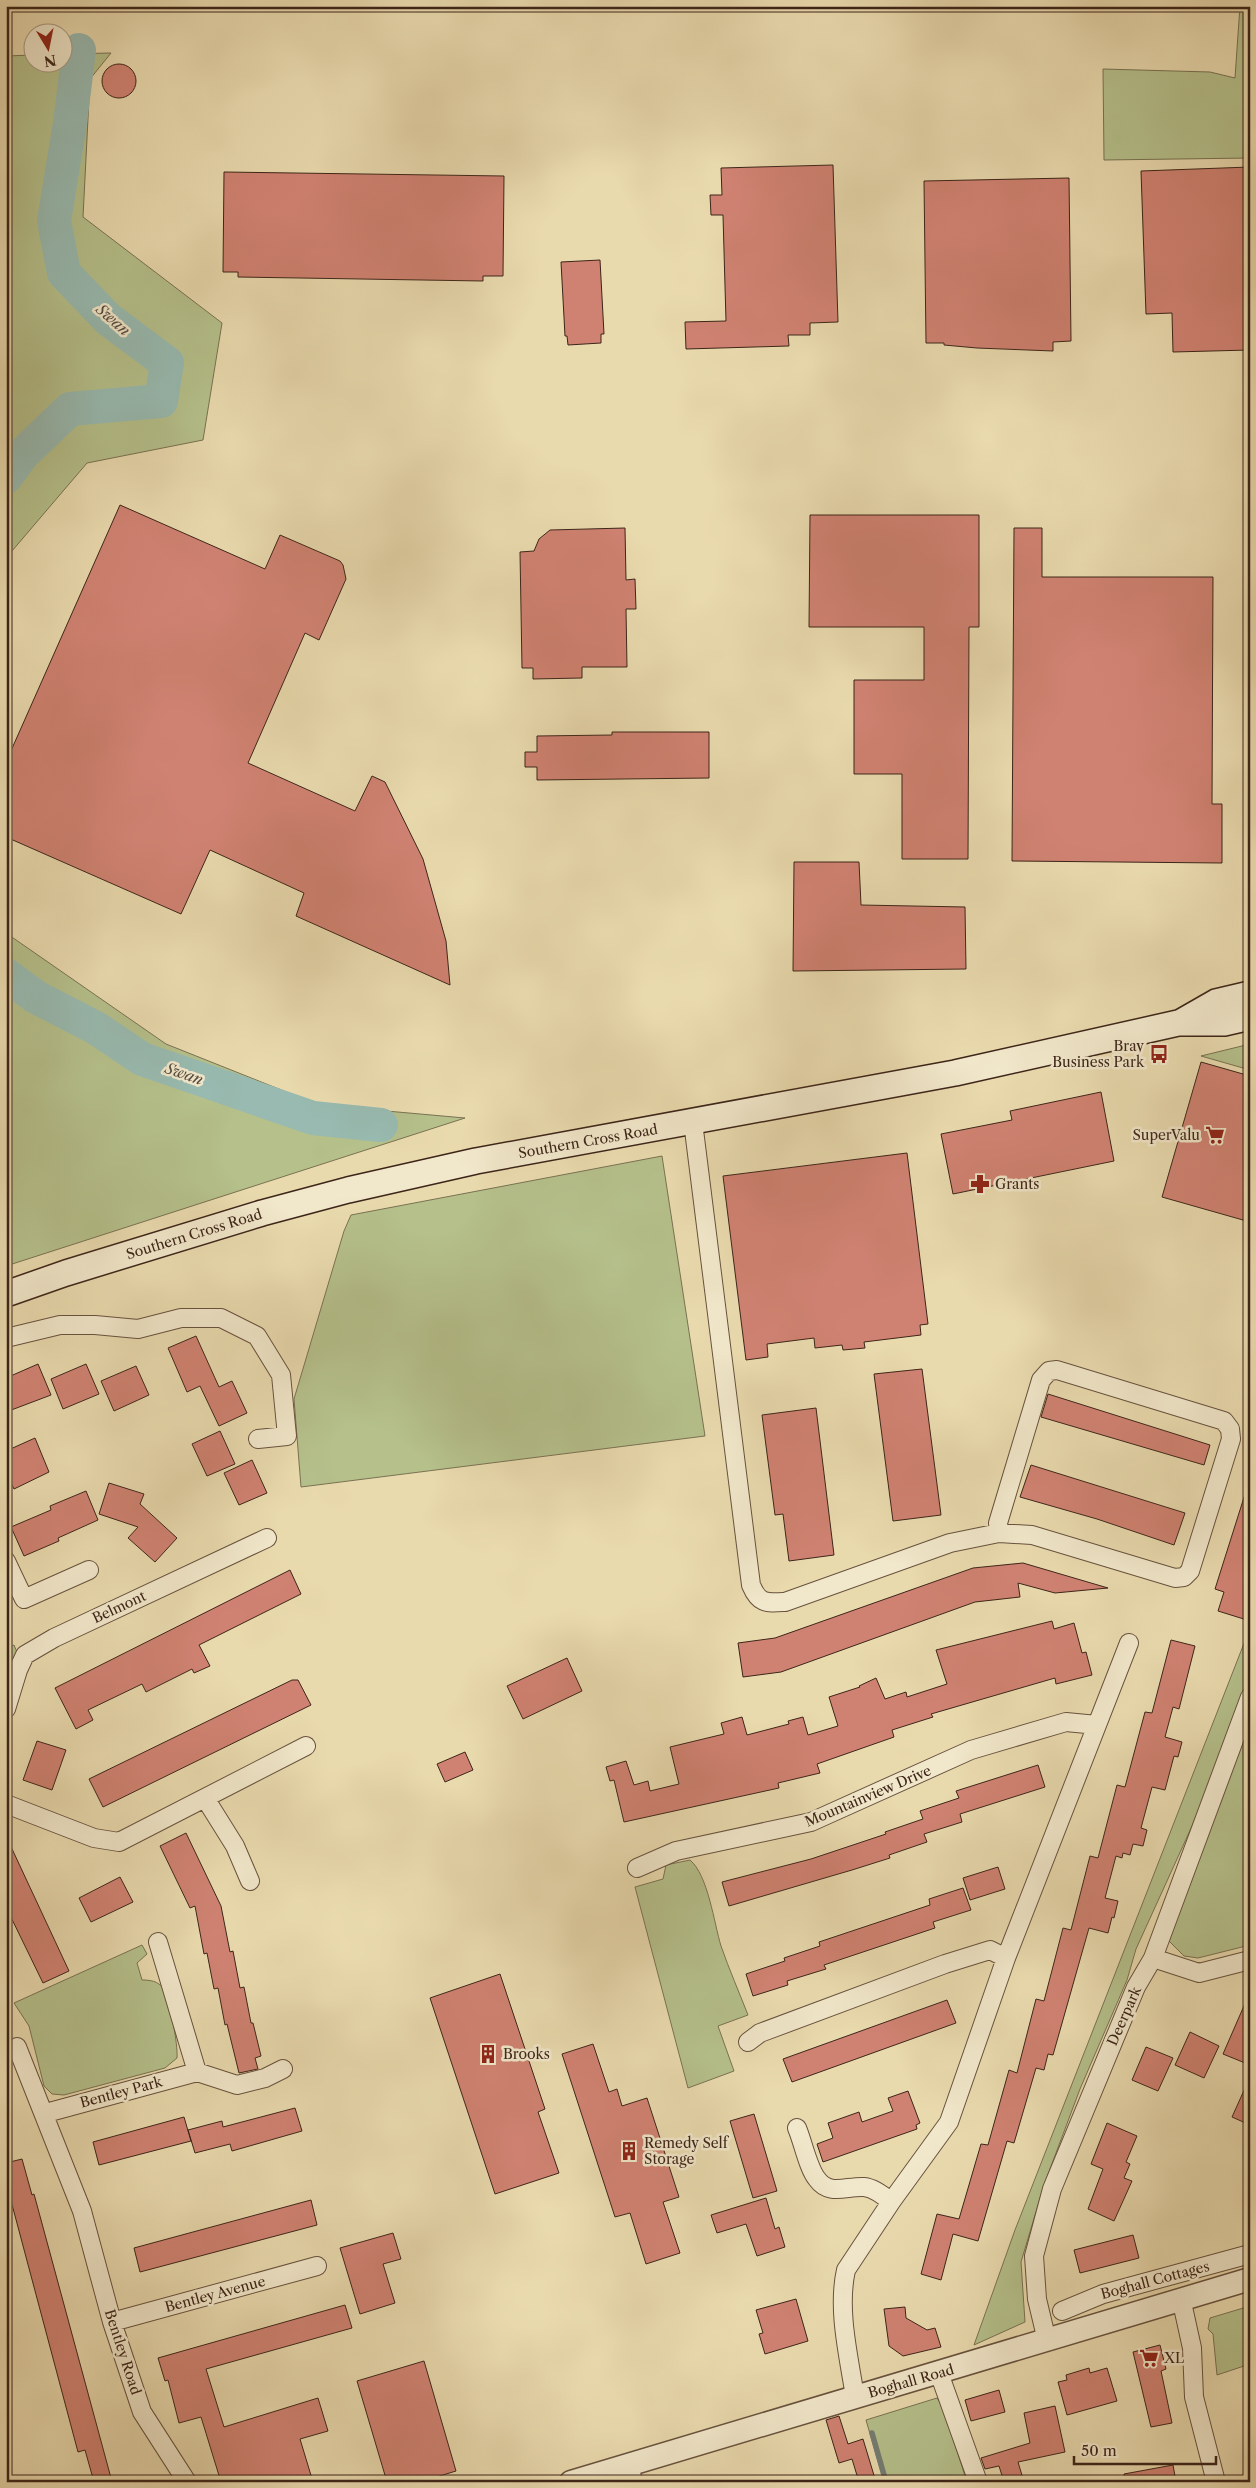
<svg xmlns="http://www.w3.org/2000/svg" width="1256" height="2488" font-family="'Libre Caslon Text',serif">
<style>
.green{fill:#b5c08b;stroke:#797252}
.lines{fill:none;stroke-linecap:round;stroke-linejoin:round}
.stream{stroke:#747e74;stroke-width:5.5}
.river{stroke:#98bab0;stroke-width:34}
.building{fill:#d08272;stroke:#3d2519}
.minor-casing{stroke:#68523e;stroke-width:20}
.tertiary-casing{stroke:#68523e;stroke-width:25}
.secondary-casing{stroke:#3d2519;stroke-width:28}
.minor{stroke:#f1e7ca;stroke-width:18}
.tertiary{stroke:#f1e7ca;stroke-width:22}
.secondary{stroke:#f1e7ca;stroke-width:25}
.labels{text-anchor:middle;stroke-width:5;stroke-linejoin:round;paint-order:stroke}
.poi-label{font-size:14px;fill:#3d2519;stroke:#f1e7ca;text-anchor:start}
.street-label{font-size:14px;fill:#3d2519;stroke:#f1e7ca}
.water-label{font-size:15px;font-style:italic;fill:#544a3f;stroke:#f1e7ca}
</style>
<rect width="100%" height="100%" fill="#e9daae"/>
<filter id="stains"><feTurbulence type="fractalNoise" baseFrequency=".004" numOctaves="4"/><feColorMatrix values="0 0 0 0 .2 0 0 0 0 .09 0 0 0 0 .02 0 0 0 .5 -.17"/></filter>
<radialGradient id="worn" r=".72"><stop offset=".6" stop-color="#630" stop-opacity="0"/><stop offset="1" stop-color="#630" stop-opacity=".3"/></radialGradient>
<path class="green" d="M1240,6H1250V158L1104,160L1103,69L1210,72L1235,78Z
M111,53L90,79L83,217L222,323L203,440L87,463L6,558V56L32,55V62H62L63,54Z
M6,933L166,1044L319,1105L465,1118L6,1266Z
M1250,1045V1070L1201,1056L1246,1045Z
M662,1156L705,1436L301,1487L294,1399L344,1231L351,1215Z
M1250,1628V1663L1239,1723L1136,1949L1127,1980L1080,2089L1044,2185L1021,2262L1025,2322L974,2345L1015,2230Z
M14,1645L19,1657L6,1677V1649Z
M1250,1724V1945L1198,1958L1184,1956L1167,1939Z
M690,1860C708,1875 714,1923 721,1946C729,1969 739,1992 748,2015L718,2026L734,2071L688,2088L635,1887L663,1879L666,1865Z
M142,1945L147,1954L137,1963L142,1980C150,1980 158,1981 163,1988C170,2002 178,2043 177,2058L165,2068L64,2095L52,2094L44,2086L29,2026L14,2003Z
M1250,2306V2364L1217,2375L1213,2334L1208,2329L1210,2318Z
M937,2398L943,2407L967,2482H884L866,2420Z"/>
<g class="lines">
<path class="stream" d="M872,2433L886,2482"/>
<path class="river" d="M6,477L23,454L70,409L161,401L167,363L108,319L64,273L54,221L70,123L79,50
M6,975L36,997L96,1028L142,1059L313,1118L381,1125"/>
</g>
<path class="building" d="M102 81a17 17 0 1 1 34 0a17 17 0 1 1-34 0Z
M833,165L838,322L810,323V335H788L789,346L686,349L685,322L726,321L723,215H711L710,195H722L721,168Z
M1250,167V350L1173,352L1172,313L1146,314L1141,171Z
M224,172L504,176L503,276H483V281L238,277V272H223Z
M1069,178L1071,341L1053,342V351L977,348L944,345V343H926L924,181Z
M600,260L604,334H601V343L568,345L567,336H565L561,262Z
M120,505L265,569L280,535L340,561L343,565L346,579L319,640L305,633L248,763L355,811L372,776L385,782L423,859L446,941L450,985L296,916L304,893L210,850L181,914L6,837V762Z
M810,515H979V627H969L968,859H902V774H854V680H924V627H809Z
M625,528L626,580L635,579L636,609H626L627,667H582V678L533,679V668H522L520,552L534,551L539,539L550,530Z
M1014,528H1042V577H1213L1212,804H1222V863L1012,861Z
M612,732H709V778L537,780V767H525V752H537V736L612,735Z
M794,862H859L861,905L965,907L966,969L793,971Z
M1201,1062L1250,1076V1222L1162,1197Z
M1101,1092L1114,1161L953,1194L941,1134L1012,1120L1010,1111Z
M907,1153L928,1324L920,1325L921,1335L864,1342L865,1348L843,1350L842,1345L815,1348L814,1338L767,1344L768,1357L746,1360L723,1176Z
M196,1336L219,1387L232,1381L247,1413L219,1426L200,1386L187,1392L168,1348Z
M38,1364L51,1395L6,1412V1378Z
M86,1364L99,1394L63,1409L51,1379Z
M136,1366L149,1395L114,1411L101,1381Z
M922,1369L941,1515L893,1521L874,1374Z
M1048,1394L1210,1445L1204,1465L1041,1417Z
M816,1408L834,1555L789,1561L783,1514L775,1515L762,1415Z
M220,1431L235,1464L207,1476L192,1444Z
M35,1438L49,1472L14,1489L6,1473V1451Z
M252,1460L267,1493L239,1505L224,1473Z
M1031,1465L1185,1513L1174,1545L1097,1519L1020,1497Z
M109,1483L144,1494L140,1504L177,1538L155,1562L128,1538L138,1527L99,1514Z
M86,1491L98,1520L58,1538L59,1541L24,1556L11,1527L51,1510L50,1506Z
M1246,1491H1250V1611L1247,1620L1218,1611L1224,1592L1215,1589Z
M1023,1563L1108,1588L1055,1593L1018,1583L1020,1597L975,1602L781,1672L743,1677L738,1643L775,1638L973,1568Z
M290,1570L301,1594L199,1645L210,1666L194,1673L192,1669L146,1692L142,1684L88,1710L93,1720L76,1729L55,1688Z
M1052,1621L1054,1629L1074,1623L1082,1653L1086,1652L1092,1675L1056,1684L1055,1678L931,1714L933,1717L892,1730L894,1737L817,1764L820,1773L778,1783L779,1788L624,1822L614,1780L610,1781L606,1767L626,1761L634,1785L648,1781L650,1791L679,1784L670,1747L724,1734L721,1723L742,1717L747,1735L789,1724L788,1721L803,1717L808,1735L838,1726L829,1697L860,1687L859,1686L876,1678L885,1699L906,1692L907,1697L947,1684L936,1650Z
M1171,1640L1195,1646L1179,1709L1173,1707L1165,1737L1182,1742L1178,1757L1174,1756L1165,1790L1152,1787L1141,1828L1147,1830L1143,1846L1133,1844L1130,1855L1123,1853L1122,1858L1116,1856L1105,1898L1118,1901L1114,1918L1112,1917L1108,1933L1089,1928L1053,2055L1048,2054L1044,2070L1036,2068L1014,2143L1007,2141L978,2241L953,2234L941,2280L921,2274L937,2214L959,2219L981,2144L988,2145L1009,2070L1017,2073L1036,1999L1044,2001L1063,1928L1071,1930L1090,1856L1098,1858L1117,1785L1125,1787L1145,1712L1152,1713Z
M567,1658L582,1691L523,1719L507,1686Z
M292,1680H298L311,1705L103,1807L89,1779Z
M37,1741L66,1750L52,1790L23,1780Z
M465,1752L473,1770L445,1782L437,1764Z
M1038,1765L1045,1787L960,1814L962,1822L924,1834L927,1842L889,1855L890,1858L852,1870L729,1906L722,1882L811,1859L886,1834L885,1832L923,1819L920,1811L959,1798L956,1791Z
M186,1833L221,1906L230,1952L233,1951L240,1988L244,1987L251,2023H253L261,2056L255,2058L258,2069L239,2073L227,2024L225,2025L218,1988L214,1989L207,1953L204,1954L195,1906L190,1908L160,1846Z
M6,1836L69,1971L43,1983L6,1907Z
M998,1867L1005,1889L970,1900L963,1878Z
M120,1877L133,1902L91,1922L79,1898Z
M963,1888L971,1910L933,1922L935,1928L824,1965L826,1969L787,1981L788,1985L753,1996L746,1974L785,1961L784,1958L820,1946L819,1942L930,1905L929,1899Z
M500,1974L545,2109L538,2112L559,2173L495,2194L430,1998Z
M1250,1992V2065L1223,2054Z
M947,2000L956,2023L792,2082L783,2059Z
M1190,2032L1219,2046L1204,2078L1175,2065Z
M593,2044L609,2092L617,2089L622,2106L647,2098L679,2197L663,2202L680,2253L646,2264L630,2213L615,2217L562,2054Z
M1146,2047L1173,2058L1158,2091L1132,2080Z
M1250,2077V2125L1232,2117Z
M908,2091L920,2123L916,2125L917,2129L823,2162L817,2144L833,2138L828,2123L859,2112L862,2122L893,2111L888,2098Z
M295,2108L302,2131L232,2151L230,2144L195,2153L188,2130L222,2121L223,2127Z
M754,2114L777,2191L753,2198L730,2121Z
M184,2117L191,2141L99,2165L93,2142Z
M1107,2123L1137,2136L1126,2162L1130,2164L1124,2178L1132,2181L1114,2221L1088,2209L1103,2169L1091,2164Z
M22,2159L32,2195L34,2194L111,2478L100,2482H94L85,2450L78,2452L10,2197L6,2198V2163Z
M766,2198L775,2229L779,2227L785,2247L757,2256L746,2224L717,2233L711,2215Z
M311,2200L317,2225L140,2272L134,2248Z
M393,2233L401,2259L383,2264L395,2303L360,2314L340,2248Z
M1133,2235L1139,2258L1080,2273L1074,2250Z
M796,2299L808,2341L765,2354L759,2334L763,2333L756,2310Z
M345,2305L352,2328L206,2369L224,2427L318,2398L328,2431L300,2439L313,2482H221L201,2417L179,2423L168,2380L165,2381L158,2358Z
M905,2307L906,2318L927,2330L935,2328L941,2347L903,2356L889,2346L884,2309Z
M1160,2345L1166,2369L1161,2371L1172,2423L1151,2427L1133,2352Z
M424,2361L456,2471L420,2482H387L357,2381Z
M1089,2368L1090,2373L1107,2368L1117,2401L1067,2415L1058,2382L1067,2380L1066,2375Z
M999,2390L1005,2412L971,2421L965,2400Z
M1055,2406L1065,2452L1018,2462L1024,2482H1004L999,2466L985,2469L981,2458L1030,2443L1024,2413Z
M839,2416L848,2444L863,2439L876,2482H859L852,2459L839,2463L826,2420Z
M1173,2465L1176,2482H1125L1124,2474Z"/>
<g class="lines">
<g class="minor-casing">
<path id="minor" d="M693,1122L751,1585C759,1604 766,1603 785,1602L950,1543L999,1533L1032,1535L1175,1578L1184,1577L1190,1571L1231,1439L1230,1429L1224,1421L1057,1370L1049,1371L1041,1380L998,1523L999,1533
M6,1338L60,1325H95L138,1329L181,1318H221L257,1336L281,1375L287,1436L258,1439
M6,1561L24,1599L89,1570
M6,1709L18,1670L25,1655L54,1638L267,1538
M205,1798L235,1846L250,1881
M6,1804L94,1838L119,1842L306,1746
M637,1868L676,1851L811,1822L971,1750L1066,1722L1097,1725
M1153,1958L1199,1973L1250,1960
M748,2042L760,2033L945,1964L990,1950L1006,1958
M17,2047L82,2211L112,2322L142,2412L187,2482
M197,2072L237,2085L265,2078L283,2069
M46,2113L197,2072L158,1942
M797,2128C803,2142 808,2168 817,2179C829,2196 846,2186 864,2187C874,2188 883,2195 891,2202
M1181,2298L1192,2348L1194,2397L1216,2482
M1062,2311L1103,2294L1250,2254
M112,2322L317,2266
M1047,2341L1037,2299L1034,2256L1052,2189L1136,1987L1153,1958L1250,1697
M939,2373L978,2482
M855,2397C849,2357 837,2310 846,2270L891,2202L949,2122L1006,1958L1129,1643
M629,2464L633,2482"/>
</g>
<g class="tertiary-casing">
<path id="tertiary" d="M571,2482L1250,2279"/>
</g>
<g class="secondary-casing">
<path id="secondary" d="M1181,1022L1216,1002L1250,994
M6,1294L66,1273L262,1213L348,1190L476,1161L955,1073L1178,1023H1224L1250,1017"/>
</g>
<use href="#minor" class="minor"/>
<use href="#tertiary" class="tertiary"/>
<use href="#secondary" class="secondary"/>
</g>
<defs>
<g id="bus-bare" transform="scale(1.5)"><path d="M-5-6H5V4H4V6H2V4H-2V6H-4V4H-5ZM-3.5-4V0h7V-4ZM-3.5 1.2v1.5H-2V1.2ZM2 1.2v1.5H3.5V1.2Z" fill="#8f2418" stroke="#f1e7ca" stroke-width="2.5" paint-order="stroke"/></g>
<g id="supermarket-bare" transform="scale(1.5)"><path d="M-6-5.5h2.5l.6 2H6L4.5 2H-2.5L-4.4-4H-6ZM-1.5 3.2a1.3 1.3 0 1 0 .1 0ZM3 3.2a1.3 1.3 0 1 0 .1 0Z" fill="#8f2418" stroke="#f1e7ca" stroke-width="2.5" paint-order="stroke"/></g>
<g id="pharmacy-bare" transform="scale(1.5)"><path d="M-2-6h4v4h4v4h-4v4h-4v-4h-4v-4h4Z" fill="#8f2418" stroke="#f1e7ca" stroke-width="2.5" paint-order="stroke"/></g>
<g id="building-bare" transform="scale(1.5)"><path d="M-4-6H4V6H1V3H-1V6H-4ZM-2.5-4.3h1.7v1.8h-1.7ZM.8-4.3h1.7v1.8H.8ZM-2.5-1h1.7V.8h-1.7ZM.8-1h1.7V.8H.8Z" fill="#8f2418" stroke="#f1e7ca" stroke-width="2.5" paint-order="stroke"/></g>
</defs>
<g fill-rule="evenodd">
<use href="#bus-bare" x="1159" y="1054"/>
<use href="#supermarket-bare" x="1215" y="1135"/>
<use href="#pharmacy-bare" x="980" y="1184"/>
<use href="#building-bare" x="488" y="2054"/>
<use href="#building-bare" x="629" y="2151"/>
<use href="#supermarket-bare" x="1149" y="2358"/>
</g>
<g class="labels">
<g class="poi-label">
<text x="1144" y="1051" text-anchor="end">Bray<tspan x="1144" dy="16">Business Park</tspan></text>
<text x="1200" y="1140" text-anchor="end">SuperValu</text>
<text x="995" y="1189">Grants</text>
<text x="503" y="2059">Brooks</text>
<text x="644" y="2148">Remedy Self<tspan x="644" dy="16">Storage</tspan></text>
<text x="1164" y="2363">XL</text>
</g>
<g class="street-label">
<text transform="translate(588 1141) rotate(-10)" y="5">Southern Cross Road</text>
<text transform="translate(194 1234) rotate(-17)" y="5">Southern Cross Road</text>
<text transform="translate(119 1607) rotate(-25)" y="5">Belmont</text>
<text transform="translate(868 1796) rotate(-23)" y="5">Mountainview Drive</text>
<text transform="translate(1124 2016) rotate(-66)" y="5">Deerpark</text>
<text transform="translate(121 2092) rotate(-15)" y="5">Bentley Park</text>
<text transform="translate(1155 2280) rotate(-15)" y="5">Boghall Cottages</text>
<text transform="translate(215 2294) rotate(-15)" y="5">Bentley Avenue</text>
<text transform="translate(123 2352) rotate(72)" y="5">Bentley Road</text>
<text transform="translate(911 2381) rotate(-16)" y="5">Boghall Road</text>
</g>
<g class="water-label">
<text transform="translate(113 320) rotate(41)" y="5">Swan</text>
<text transform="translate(184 1074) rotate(19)" y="5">Swan</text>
</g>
</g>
<rect width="1256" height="2488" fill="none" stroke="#e9daae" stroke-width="25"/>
<rect x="8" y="8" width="1241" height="2473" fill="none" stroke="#3d2519" stroke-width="2.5"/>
<rect x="12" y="12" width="1231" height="2463" fill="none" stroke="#3d2519"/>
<g transform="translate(48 48) rotate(170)"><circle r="24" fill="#f1e7ca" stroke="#a99983"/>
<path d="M0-4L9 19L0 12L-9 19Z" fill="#8f2418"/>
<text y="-8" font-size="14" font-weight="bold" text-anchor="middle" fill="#3d2519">N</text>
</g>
<path d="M1074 2456v8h142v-8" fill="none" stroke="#3d2519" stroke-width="2.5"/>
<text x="1081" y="2456" font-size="15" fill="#3d2519" stroke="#f1e7ca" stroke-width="4" paint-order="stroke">50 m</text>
<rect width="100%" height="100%" filter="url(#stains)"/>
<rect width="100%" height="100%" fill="url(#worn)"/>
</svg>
